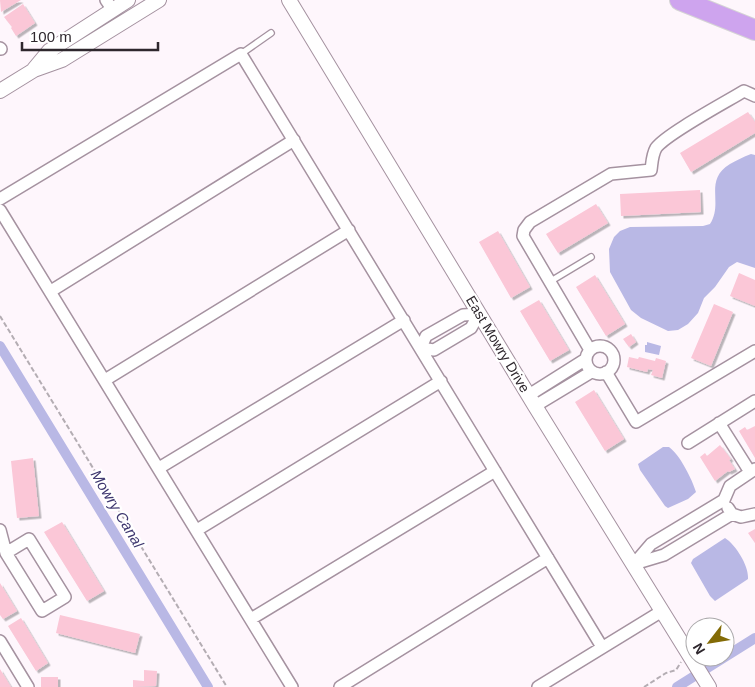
<svg xmlns="http://www.w3.org/2000/svg" width="755" height="687" font-family="Helvetica,sans-serif">
<style>
.water{fill:#b9b8e5}
.lines{fill:none;stroke-linecap:round;stroke-linejoin:round}
.canal{stroke:#b9b8e5;stroke-width:10}
.building{fill:#fbc7d7;filter:url(#shadow)}
.service-casing{stroke:#a592a0;stroke-width:8}
.minor-casing{stroke:#a592a0;stroke-width:14}
.tertiary-casing{stroke:#a592a0;stroke-width:16}
.motorway-casing{stroke:#d5d4d5;stroke-width:22}
.path{stroke:#b4adb3;stroke-width:2;stroke-dasharray:5 2.5;stroke-linecap:butt}
.service{stroke:#fff;stroke-width:5.5}
.minor{stroke:#fff;stroke-width:11}
.tertiary{stroke:#fff;stroke-width:14}
.motorway{stroke:#cea4ee;stroke-width:20}
.labels{text-anchor:middle;stroke-width:4.5;stroke-linejoin:round;paint-order:stroke}
.street-label{font-size:14px;fill:#2e272d;stroke:#fff}
.water-label{font-size:15px;font-style:italic;fill:#3e376f;stroke:#fff}
</style>
<defs>
<filter id="shadow"><feDropShadow dx="2.5" dy="2.5" stdDeviation="0" flood-color="#0004"/></filter>
</defs>
<rect width="100%" height="100%" fill="#fef6fc"/>
<path class="water" d="M751,154L755,155V268L737,262L729,267L715,287L704,298L698,313L688,324L678,330L668,331L641,318L631,310L610,272L609,249L614,237L620,231L630,227L703,226L710,224C724,202 703,181 730,164C737,160 743,157 751,154Z
M647,342L661,346L659,355L645,352V345H647Z
M663,447H669C680,455 692,479 696,492L688,499L668,508L665,506L640,470L638,464Z
M725,538C736,545 749,566 748,579L715,601L710,596L691,563L693,559Z"/>
<g class="lines">
<path class="canal" d="M0,346L208,687
M677,687L755,638"/>
</g>
<path class="building" d="M0,0H21L1,12Z
M23,4L35,23L16,36L11,28L12,27L4,17Z
M748,112L755,122V133L691,172L680,153Z
M700,190L701,212L621,216L620,194Z
M596,204L608,223L558,253L546,234Z
M498,231L530,287L511,298L479,242Z
M739,273L755,280V306L730,296Z
M595,275L625,324L606,336L576,287Z
M539,300L569,350L550,361L520,311Z
M714,304L733,312L711,366L691,358Z
M631,334L636,342L629,347L623,339Z
M629,357L638,359L639,357L655,361L656,358L666,361L662,378L651,375L653,370L648,369L647,372L627,367Z
M594,390L624,439L605,451L575,402Z
M755,426V458L739,431L745,427L747,430Z
M720,445L731,459L729,460L735,469L729,472L728,471L715,481L700,457L705,453L707,456Z
M33,458L39,516L17,518L11,461Z
M62,522L104,591L87,601L44,532Z
M755,529V543L748,533Z
M0,583L17,611L3,619L0,615Z
M60,615L140,634L135,653L56,633Z
M21,618L48,663L36,671L8,626Z
M0,669L11,687H0Z
M144,670L157,671L156,686L133,687V680L144,681Z
M41,677H58V687H41Z"/>
<g class="lines">
<g class="service-casing">
<path id="service" d="M241,54L271,33
M551,281L591,257"/>
</g>
<g class="minor-casing">
<path id="minor" d="M106,0L113,10
M0,48L1,49
M0,199L241,54L602,647
M0,210L292,687
M51,291L294,140
M479,314L471,328L434,350L421,348L426,336L463,315Z
M586 360a14 14 0 1 1 28 0a14 14 0 1 1-28 0Z
M590,350L523,236L524,230L530,222L611,174L651,170C652,163 652,155 656,148C666,134 726,102 744,91L755,96
M606,372L636,422L755,351
M105,380L349,230
M529,395L586,359
M535,406L588,374L591,371
M719,423L750,472
M688,443L755,401
M159,468L404,320
M728,508L732,514L741,517L755,514
M0,530L6,553L42,611L65,597L29,539L6,553
M197,530L441,381
M634,564L664,555L732,514
M633,565L651,544L724,500L730,486L755,469
M251,619L495,471
M0,641L28,687
M340,687L548,558
M538,687L662,611"/>
</g>
<g class="tertiary-casing">
<path id="tertiary" d="M289,0L535,406L709,687
M34,69L49,51L128,0
M0,91L34,70L62,60L159,0"/>
</g>
<g class="motorway-casing">
<path id="motorway" d="M680,0L755,30"/>
</g>
<path class="path" d="M0,316L227,687
M644,687L666,673L676,670L681,662"/>
<use href="#service" class="service"/>
<use href="#minor" class="minor"/>
<use href="#tertiary" class="tertiary"/>
<use href="#motorway" class="motorway"/>
</g>
<g class="labels">
<g class="street-label">
<text transform="translate(498 344) rotate(59)" y="5">East Mowry Drive</text>
</g>
<g class="water-label">
<text transform="translate(117 509) rotate(59)" y="5">Mowry Canal</text>
</g>
</g>
<g transform="translate(710 642) rotate(239)"><circle r="24" fill="#ffffff" stroke="#aba9ab"/>
<path d="M0-4L9 19L0 12L-9 19Z" fill="#836b06"/>
<text y="-8" font-size="14" font-weight="bold" text-anchor="middle" fill="#2e272d">N</text>
</g>
<path d="M22 42v8h136v-8" fill="none" stroke="#2e272d" stroke-width="2.5"/>
<text x="30" y="42" font-size="15" fill="#2e272d" stroke="#ffffff" stroke-width="4" paint-order="stroke">100 m</text>
</svg>
